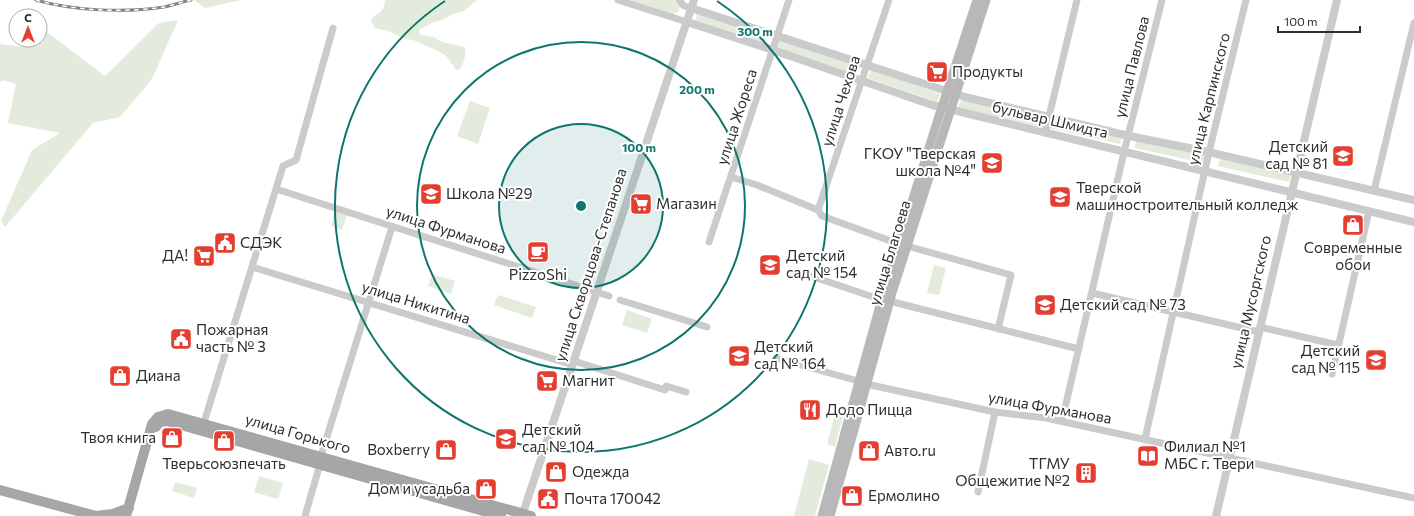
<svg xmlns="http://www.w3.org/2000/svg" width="1414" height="516" font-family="Commissioner,sans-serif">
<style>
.green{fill:#e2ebdc}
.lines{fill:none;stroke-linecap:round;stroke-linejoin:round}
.minor{stroke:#cbcbcb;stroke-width:7}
.tertiary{stroke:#cbcbcb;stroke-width:8}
.secondary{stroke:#b8b8b8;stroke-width:9}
.primary{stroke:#a6a6a6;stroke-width:10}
.rail-casing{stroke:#838383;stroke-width:3}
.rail{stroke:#fff;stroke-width:1.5;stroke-dasharray:4.5;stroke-linecap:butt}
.ring{fill:none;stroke:#0f766e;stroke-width:2}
.labels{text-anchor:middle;stroke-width:4;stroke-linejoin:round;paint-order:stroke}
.street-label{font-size:15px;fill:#2e2e2e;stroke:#fff}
.poi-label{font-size:15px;fill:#2e2e2e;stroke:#fff;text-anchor:start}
.centre{fill:#0f766e;stroke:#fff;stroke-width:2}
.ring-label{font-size:12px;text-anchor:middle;font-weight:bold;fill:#0f766e;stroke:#fff;stroke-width:4;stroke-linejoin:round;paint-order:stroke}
</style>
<rect width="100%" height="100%" fill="#fff"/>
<path class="green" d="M194,0H241L205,8Z
M385,0H477L464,11L451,15L443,20L434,22L419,30L420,35L434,37L442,42L465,47C466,55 464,67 457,71L446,56L440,52L416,41L404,38L388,31L375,28L371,21L374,16C382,12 384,9 385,0Z
M630,0H673L675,1L680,6L678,12L672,14Z
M697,14L767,36L764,44L695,21Z
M178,20L152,79L120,117L93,123L5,227L1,221L32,150L60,133L8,123L16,84L2,80L0,83V44L23,47L33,40H40V35L47,32L105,76L159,23Z
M778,40L857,66L855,74L775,47Z
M871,70L940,94L937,102L868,78Z
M961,100L1122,137L1120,144L958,108Z
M470,101L490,108L478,144L457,136Z
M1136,139L1205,154L1203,163L1135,148Z
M1220,159L1291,175L1289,182L1218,166Z
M335,212L347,215L342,230L331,226Z
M934,265L946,268L939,295L927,293Z
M432,274L455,281L451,294L428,286Z
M498,295L536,307L532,318L494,305Z
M627,310L652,319L647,333L622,325Z
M836,410L844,413L835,447L827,444Z
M809,459L829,465L815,516H794Z
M259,476L283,483L278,499L254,492Z
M175,482L197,488L194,498L172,491Z"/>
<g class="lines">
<path class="minor" d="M618,0L687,22
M679,0L684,6L691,8
M1045,133L1077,0
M731,177L757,185L818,210L822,216L899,244
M276,189L609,296
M1374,191L1414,23
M818,210L889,0
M709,242L789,0
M907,246L1011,275L998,329
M252,267L573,365
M805,274L882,300
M1092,293L1259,332
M620,300L707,327
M889,301L1079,349
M1260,327L1338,345
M776,358L858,381
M574,361L665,390L666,386L686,392
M1332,374L1369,211
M866,384L995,412L1046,418L1414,498
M1062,421L1124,152L1162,0
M202,429L283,166L296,160L333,28
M1145,439L1209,152L1246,0
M321,456L392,227
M978,492L995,412
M305,516L320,464"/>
<path class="tertiary" d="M691,8L965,97L1129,136L1204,151L1414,200
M687,22L773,50L932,105L1414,222
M522,516L694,0
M1216,516L1337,0"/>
<path class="secondary" d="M822,516L884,291L939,116L977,0
M830,516L892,293L986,0"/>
<path class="primary" d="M156,427L160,422L167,421L501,516
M0,490L96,516
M95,516L113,514L129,508
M126,516L152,424L158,417L168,414L531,516"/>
<g class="rail-casing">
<path id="rail" d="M36,0C74,11 125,13 164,7C173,5 182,2 191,0"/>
</g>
<use href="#rail" class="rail"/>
</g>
<circle cx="581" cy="206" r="82" fill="#0f766e" fill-opacity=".12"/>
<g class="ring">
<circle cx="581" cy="206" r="82"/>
<circle cx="581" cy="206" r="164"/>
<path d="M717 1A246 246 0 1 1 445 1"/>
</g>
<defs>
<g id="supermarket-square" transform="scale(1.15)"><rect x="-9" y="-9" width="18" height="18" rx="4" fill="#e43e31" stroke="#fff"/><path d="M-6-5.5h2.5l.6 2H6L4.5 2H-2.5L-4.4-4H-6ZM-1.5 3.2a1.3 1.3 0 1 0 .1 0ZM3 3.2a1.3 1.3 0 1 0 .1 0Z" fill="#fff"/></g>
<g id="school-square" transform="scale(1.15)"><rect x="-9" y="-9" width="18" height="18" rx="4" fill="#e43e31" stroke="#fff"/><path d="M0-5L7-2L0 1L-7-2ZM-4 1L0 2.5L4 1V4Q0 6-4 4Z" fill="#fff"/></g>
<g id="university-square" transform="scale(1.15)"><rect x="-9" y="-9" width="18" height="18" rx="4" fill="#e43e31" stroke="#fff"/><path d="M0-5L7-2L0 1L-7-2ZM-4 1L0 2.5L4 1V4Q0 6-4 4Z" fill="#fff"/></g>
<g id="shop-square" transform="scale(1.15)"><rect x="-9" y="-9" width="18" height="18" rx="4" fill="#e43e31" stroke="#fff"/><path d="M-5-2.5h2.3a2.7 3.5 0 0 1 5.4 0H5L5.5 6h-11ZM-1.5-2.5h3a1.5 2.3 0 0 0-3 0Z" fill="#fff"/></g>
<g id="civic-square" transform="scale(1.15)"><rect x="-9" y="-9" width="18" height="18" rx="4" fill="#e43e31" stroke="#fff"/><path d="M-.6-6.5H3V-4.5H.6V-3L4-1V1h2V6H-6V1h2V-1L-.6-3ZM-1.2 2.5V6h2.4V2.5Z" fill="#fff"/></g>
<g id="cafe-square" transform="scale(1.15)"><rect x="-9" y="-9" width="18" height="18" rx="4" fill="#e43e31" stroke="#fff"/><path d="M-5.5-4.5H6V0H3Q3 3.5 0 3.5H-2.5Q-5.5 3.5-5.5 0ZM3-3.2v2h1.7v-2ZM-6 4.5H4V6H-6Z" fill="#fff"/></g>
<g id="restaurant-square" transform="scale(1.15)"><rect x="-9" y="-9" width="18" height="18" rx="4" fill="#e43e31" stroke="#fff"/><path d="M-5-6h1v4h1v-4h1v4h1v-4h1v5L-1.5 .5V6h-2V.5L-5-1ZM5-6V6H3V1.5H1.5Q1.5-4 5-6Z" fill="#fff"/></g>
<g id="library-square" transform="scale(1.15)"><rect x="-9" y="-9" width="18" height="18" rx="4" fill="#e43e31" stroke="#fff"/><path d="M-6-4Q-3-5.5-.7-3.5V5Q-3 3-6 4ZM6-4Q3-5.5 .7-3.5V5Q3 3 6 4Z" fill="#fff"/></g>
<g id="building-square" transform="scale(1.15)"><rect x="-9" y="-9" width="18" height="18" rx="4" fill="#e43e31" stroke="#fff"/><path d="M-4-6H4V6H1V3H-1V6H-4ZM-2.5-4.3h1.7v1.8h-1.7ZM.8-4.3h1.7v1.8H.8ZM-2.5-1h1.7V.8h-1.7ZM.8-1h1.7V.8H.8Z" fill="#fff"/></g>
</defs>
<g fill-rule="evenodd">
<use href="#supermarket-square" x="937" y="72"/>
<use href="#school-square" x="1343" y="156"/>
<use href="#school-square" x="992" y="163"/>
<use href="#school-square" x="431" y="194"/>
<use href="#university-square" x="1060" y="197"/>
<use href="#supermarket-square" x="641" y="204"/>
<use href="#shop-square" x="1353" y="225"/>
<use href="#civic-square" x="225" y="243"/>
<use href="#cafe-square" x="538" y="252"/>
<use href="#supermarket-square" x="204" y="256"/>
<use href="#school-square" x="770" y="265"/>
<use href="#school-square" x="1045" y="305"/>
<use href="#civic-square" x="181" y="339"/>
<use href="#school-square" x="739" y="356"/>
<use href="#school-square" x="1376" y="360"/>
<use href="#shop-square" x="120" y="376"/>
<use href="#supermarket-square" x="547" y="381"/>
<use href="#restaurant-square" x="810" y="410"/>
<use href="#shop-square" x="172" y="438"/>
<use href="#school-square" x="506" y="439"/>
<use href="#shop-square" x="224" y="441"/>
<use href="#shop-square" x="446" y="450"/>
<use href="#shop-square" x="869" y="451"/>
<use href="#library-square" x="1148" y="456"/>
<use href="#shop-square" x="556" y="472"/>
<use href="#building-square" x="1086" y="473"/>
<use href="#shop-square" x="486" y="489"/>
<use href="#shop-square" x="852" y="496"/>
<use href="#civic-square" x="548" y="499"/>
</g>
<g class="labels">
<g class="street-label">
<text transform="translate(1132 67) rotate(-76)" y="5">улица Павлова</text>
<text transform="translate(1209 99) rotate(-76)" y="5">улица Карпинского</text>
<text transform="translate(841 101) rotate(-72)" y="5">улица Чехова</text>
<text transform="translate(737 117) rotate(-72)" y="5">улица Жореса</text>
<text transform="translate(1050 120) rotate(13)" y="5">бульвар Шмидта</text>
<text transform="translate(446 230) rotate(18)" y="5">улица Фурманова</text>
<text transform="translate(890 253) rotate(-73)" y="5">улица Благоева</text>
<text transform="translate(591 265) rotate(-72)" y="5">улица Скворцова-Степанова</text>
<text transform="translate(1251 302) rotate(-77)" y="5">улица Мусоргского</text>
<text transform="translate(416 303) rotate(17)" y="5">улица Никитина</text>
<text transform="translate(1050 408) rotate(10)" y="5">улица Фурманова</text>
<text transform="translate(298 434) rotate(16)" y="5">улица Горького</text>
</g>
<g class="poi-label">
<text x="952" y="77">Продукты</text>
<text x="1328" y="152" text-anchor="end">Детский<tspan x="1328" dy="17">сад № 81</tspan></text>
<text x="976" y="159" text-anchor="end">ГКОУ "Тверская<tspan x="976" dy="17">школа №4"</tspan></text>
<text x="1076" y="193">Тверской<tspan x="1076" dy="17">машиностроительный колледж</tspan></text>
<text x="446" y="199">Школа №29</text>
<text x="656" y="209">Магазин</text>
<text x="240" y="248">СДЭК</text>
<text x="1353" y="253" text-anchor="middle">Современные<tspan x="1353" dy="17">обои</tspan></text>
<text x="188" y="261" text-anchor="end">ДА!</text>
<text x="786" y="261">Детский<tspan x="786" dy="17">сад № 154</tspan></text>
<text x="538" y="280" text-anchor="middle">PizzoShi</text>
<text x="1060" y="310">Детский сад № 73</text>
<text x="196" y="335">Пожарная<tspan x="196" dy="17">часть № 3</tspan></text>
<text x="754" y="352">Детский<tspan x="754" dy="17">сад № 164</tspan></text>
<text x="1360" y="356" text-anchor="end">Детский<tspan x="1360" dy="17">сад № 115</tspan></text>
<text x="136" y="381">Диана</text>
<text x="562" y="386">Магнит</text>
<text x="826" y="415">Додо Пицца</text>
<text x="522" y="435">Детский<tspan x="522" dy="17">сад № 104</tspan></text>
<text x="156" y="443" text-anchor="end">Твоя книга</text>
<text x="1164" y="452">Филиал №1<tspan x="1164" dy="17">МБС г. Твери</tspan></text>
<text x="430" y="455" text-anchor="end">Boxberry</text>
<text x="884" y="456">Авто.ru</text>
<text x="224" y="469" text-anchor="middle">Тверьсоюзпечать</text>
<text x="1070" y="469" text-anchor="end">ТГМУ<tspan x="1070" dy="17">Общежитие №2</tspan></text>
<text x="572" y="477">Одежда</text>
<text x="470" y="494" text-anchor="end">Дом и усадьба</text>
<text x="868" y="501">Ермолино</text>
<text x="564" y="504">Почта 170042</text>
</g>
</g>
<circle cx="581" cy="206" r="6" class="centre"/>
<g class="ring-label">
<text x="755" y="36">300 m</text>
<text x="697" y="94">200 m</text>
<text x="639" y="152">100 m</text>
</g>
<g transform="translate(28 28)"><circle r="19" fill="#ffffff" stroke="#ababab"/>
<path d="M0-3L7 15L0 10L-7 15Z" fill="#e43e31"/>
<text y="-6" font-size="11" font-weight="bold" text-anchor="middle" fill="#2e2e2e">С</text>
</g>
<path d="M1278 26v6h82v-6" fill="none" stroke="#2e2e2e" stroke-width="2"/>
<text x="1284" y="26" font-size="12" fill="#2e2e2e" stroke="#ffffff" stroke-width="3" paint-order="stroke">100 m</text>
</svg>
